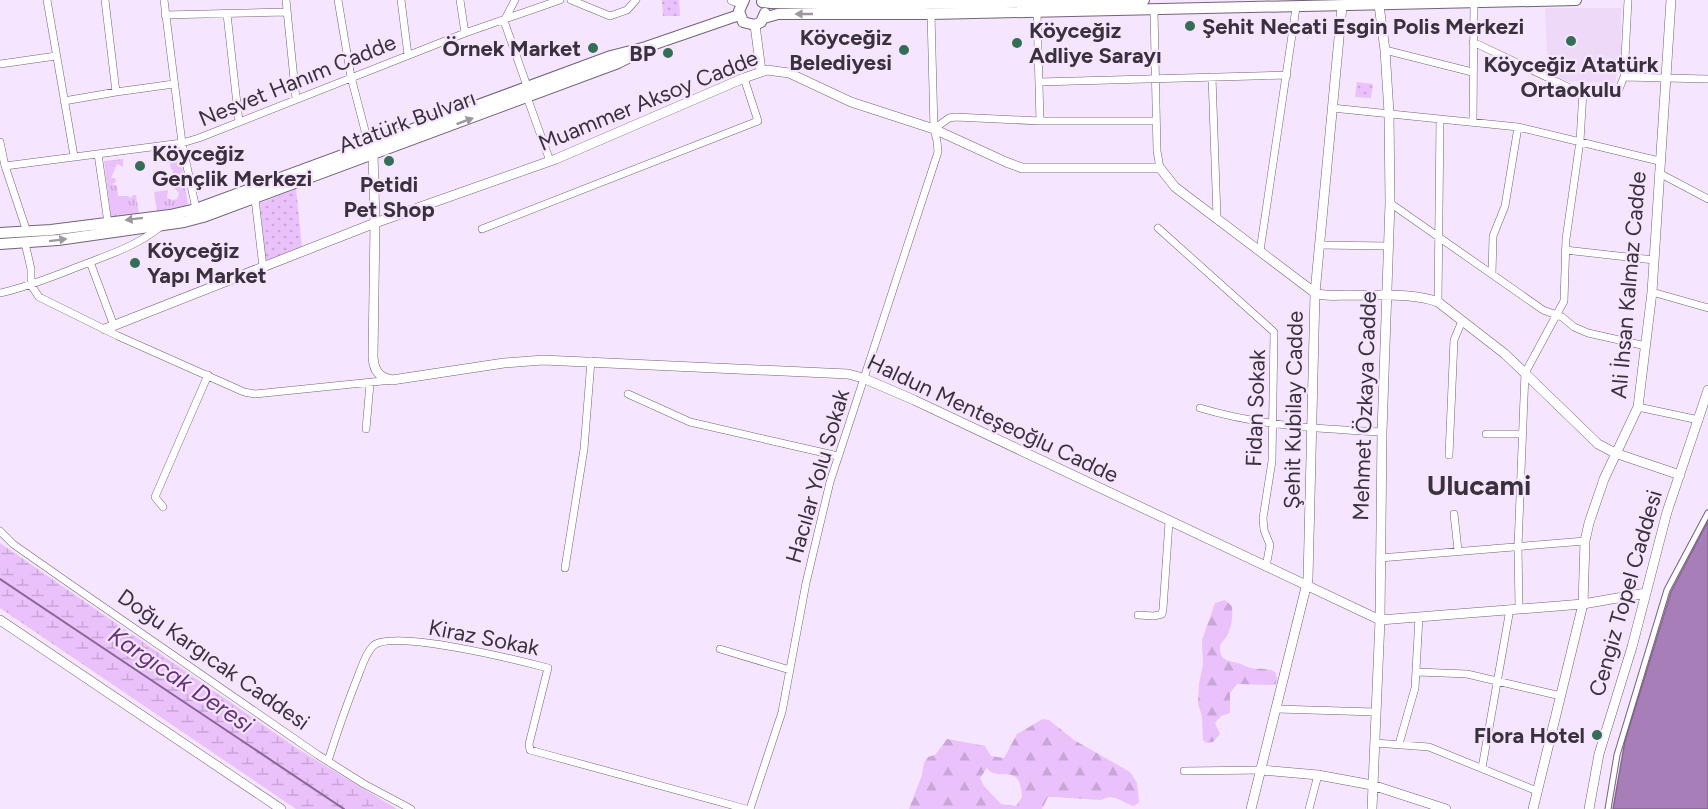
<svg xmlns="http://www.w3.org/2000/svg" width="1708" height="809" font-family="Figtree,sans-serif">
<style>
.built{fill:#efd9f8}
.grass{fill:url(#grass-tufts)}
.forest{fill:url(#forest-firs);fill-rule:evenodd}
.wetland{fill:url(#wetland-marsh)}
.park{fill:url(#park-dots)}
.water{fill:#a87eb8;stroke:#876793;stroke-width:1.5}
.lines{fill:none;stroke-linecap:round;stroke-linejoin:round}
.stream{stroke:#876793;stroke-width:2}
.pedestrian-casing{stroke:#726378;stroke-width:7}
.minor-casing{stroke:#726378;stroke-width:8}
.tertiary-casing{stroke:#726378;stroke-width:10}
.secondary-casing{stroke:#726378;stroke-width:12}
.pedestrian{stroke:#fff;stroke-width:5}
.minor{stroke:#fff;stroke-width:7}
.tertiary{stroke:#fff;stroke-width:9}
.secondary{stroke:#fff;stroke-width:10}
.oneway{fill:#9c989e}
.poi-dot{fill:#346e57;stroke:#f6e5fe;stroke-width:2}
.labels{text-anchor:middle;stroke-width:4.5;stroke-linejoin:round;paint-order:stroke}
.poi-label{font-size:22px;font-weight:bold;fill:#39323c;stroke:#f6e5fe;text-anchor:start}
.street-label{font-size:22px;fill:#39323c;stroke:#f6e5fe}
.water-label{font-size:24px;font-style:italic;fill:#653179;stroke:#f6e5fe}
.district-label{font-size:28px;font-weight:bold;fill:#39323c;stroke:#f6e5fe}
</style>
<defs>
<pattern id="grass-tufts" width="24" height="20" patternUnits="userSpaceOnUse" patternTransform="scale(1.5)"><rect width="24" height="20" fill="#eac1fb"/><path d="M3 7l-1-3M5 7V3M7 7l1-3M15 17l-1-3M17 17v-4M19 17l1-3" fill="none" stroke="#c9a6d8"/></pattern>
<pattern id="forest-firs" width="22" height="20" patternUnits="userSpaceOnUse" patternTransform="scale(1.5)"><rect width="22" height="20" fill="#eac1fb"/><path d="M5 1l3.5 6h-7zM16 11l3.5 6h-7z" fill="#c9a6d8"/></pattern>
<pattern id="wetland-marsh" width="20" height="14" patternUnits="userSpaceOnUse" patternTransform="scale(1.5)"><rect width="20" height="14" fill="#eac1fb"/><path d="M1 5h8M5 5V1M11 12h8M15 12V8" fill="none" stroke="#c9a6d8"/></pattern>
<pattern id="park-dots" width="8" height="8" patternUnits="userSpaceOnUse" patternTransform="scale(1.5)"><rect width="8" height="8" fill="#eac1fb"/><path d="M2 2h.1M6 6h.1" fill="none" stroke="#c9a6d8" stroke-width="1.8" stroke-linecap="round"/></pattern>
</defs>
<rect width="100%" height="100%" fill="#f6e5fe"/>
<path class="built" d="M1545,8H1621V51L1615,83L1566,81L1548,75Z"/>
<path class="grass" d="M180,151L188,206L157,211L154,192L168,190L167,198L173,200L177,199L179,193L173,187L172,174L174,171L171,169L170,163H168L167,160L164,159L161,163L160,154Z
M123,159V167L117,164L111,178H115L116,182L112,184L117,186L118,196H128L131,198L133,195H136L139,214L111,217L104,161Z"/>
<path class="forest" d="M1225,600L1232,606C1233,623 1231,631 1220,645C1219,659 1225,660 1237,663C1242,664 1246,667 1251,668C1259,670 1267,667 1275,672L1277,677L1276,684L1271,685L1237,684L1230,693V713L1221,716L1215,723L1220,734L1213,742L1206,743L1203,740L1202,716L1198,704L1199,684L1203,665L1202,640L1215,603Z
M1043,719L1049,720L1074,740L1130,772L1137,783L1139,802L1134,806C1122,803 1114,792 1101,800L1054,797H1048L1042,809H909L922,775L924,763L928,757L935,755L947,739L985,746L991,756L1004,758L1017,734ZM987,768C998,784 1020,759 1022,797L1016,806L1001,804L984,786L980,778Z"/>
<path class="wetland" d="M0,543L298,749L397,809H296L0,608Z"/>
<path class="park" d="M662,0H679L680,16H663Z
M1357,82L1373,84L1371,98L1355,97Z
M296,189L302,247L265,261L260,203Z"/>
<path class="water" d="M1708,521V809H1613L1625,741L1671,592Z"/>
<g class="lines">
<path class="stream" d="M0,579L344,809"/>
<g class="pedestrian-casing">
<path id="pedestrian" d="M1608,809L1617,755L1667,590L1708,513"/>
</g>
<g class="minor-casing">
<path id="minor" d="M47,0L74,156
M105,0L116,92
M164,0L182,143L196,209
M286,0L296,99
M338,0L351,77L369,146
M401,0L408,55
M460,0L465,33
M515,0L504,21L527,86
M571,0L610,16L627,10L636,0
M1154,10L1157,151L1160,168
M1037,12L1040,121
M227,14L239,122
M165,15L287,12
M1473,42L1574,90L1619,89L1624,77L1708,79
M1385,50L1472,72
M0,64L56,56
M1212,77L1217,217
M1624,77L1628,0
M1039,82L1287,75
M527,97L550,161
M64,101L116,92L174,84
M1332,108L1518,127L1659,161
M1473,121L1474,2
M934,129L949,118L955,117L1040,121H1156
M0,142L5,166L27,232
M98,154L108,223
M5,166L182,143L199,138L465,33L560,0
M1659,173L1708,199
M255,199L263,267
M1390,203L1543,310L1562,317L1574,327L1588,333L1646,346
M1158,228L1274,332L1272,461L1263,518L1264,530L1270,545L1266,567
M482,229L758,121L744,78
M25,243L31,269V285L39,297L118,336L244,392L255,394L392,380
M1320,245L1388,246
M1565,250L1654,260
M1260,251L1296,8
M90,262L114,326
M1492,274L1493,236L1505,206L1518,127
M1652,292L1708,308
M0,293C28,287 54,276 80,266C108,255 137,246 160,227
M1438,302L1440,119
M628,394L690,422L838,456
M1638,407L1699,420
M1200,408C1260,426 1320,429 1382,432
M366,429L370,384
M1486,434H1523
M1449,455L1454,340L1462,321
M163,507L155,497L208,375
M1454,514L1458,550
M0,531L13,544L73,586L318,755L364,784L411,809
M1380,558L1585,541
M565,568L584,449L591,361
M1519,608L1518,546L1525,373L1564,301L1566,239L1580,141L1583,91
M1138,615L1154,616L1162,614L1163,609L1169,522
M720,649L790,670
M1417,672L1467,674L1561,696
M1277,709L1375,712
M1375,743L1429,747L1537,791
M1399,744L1415,688L1419,617
M328,761C337,733 346,706 357,679C361,669 365,654 373,646C391,628 521,661 548,668L529,744L530,750L746,809
M1482,768L1510,609
M1184,771L1262,770
M750,809L782,712L806,583L830,482L938,152L937,141L934,129L931,14
M1309,809L1318,775"/>
</g>
<g class="tertiary-casing">
<path id="tertiary" d="M732,0L741,3
M755,25L761,71
M373,154L375,223L373,357C374,370 378,377 392,380L504,363L543,360L848,374L863,378L914,400L1380,620L1583,604L1646,593
M105,329L375,223L556,159L744,78L767,70L789,73L851,102L934,129L1006,162L1022,168H1160L1175,187L1315,293C1325,297 1337,295 1348,295C1375,296 1413,292 1438,302L1505,354L1598,444L1615,453L1680,475
M0,620L281,809
M1262,770L1318,775L1372,785L1446,809
M1251,809L1308,579L1315,293L1342,6
M1372,809L1380,620L1382,432L1390,203L1389,113L1385,50L1379,5
M1533,809L1583,604L1585,541L1589,523L1604,479L1638,407L1652,292L1671,0
M1589,809L1599,754L1632,647L1667,512L1708,390"/>
</g>
<g class="secondary-casing">
<path id="secondary" d="M744,0L739,11L743,22L755,25L761,22L765,13
M762,2L771,3L868,5L1144,0
M764,18L778,14H931L1576,0
M0,233L51,230L170,215L196,209L611,56L646,47L739,15
M0,244L58,240L184,222L203,217L618,63L636,54"/>
</g>
<use href="#pedestrian" class="pedestrian"/>
<use href="#minor" class="minor"/>
<use href="#tertiary" class="tertiary"/>
<use href="#secondary" class="secondary"/>
</g>
<defs><path id="oneway-solid" d="M-6-.8H1V-3.2L6.5 0L1 3.2V.8H-6Z" transform="scale(1.5)"/></defs>
<g class="oneway">
<use href="#oneway-solid" transform="translate(804 14) rotate(180)"/>
<use href="#oneway-solid" transform="translate(465 121) rotate(-20)"/>
<use href="#oneway-solid" transform="translate(134 219) rotate(173)"/>
<use href="#oneway-solid" transform="translate(58 240) rotate(-7)"/>
</g>
<g class="poi-dot">
<circle cx="1190" cy="26" r="6"/>
<circle cx="1571" cy="41" r="6"/>
<circle cx="1017" cy="43" r="6"/>
<circle cx="593" cy="48" r="6"/>
<circle cx="904" cy="50" r="6"/>
<circle cx="668" cy="53" r="6"/>
<circle cx="389" cy="161" r="6"/>
<circle cx="140" cy="166" r="6"/>
<circle cx="135" cy="263" r="6"/>
<circle cx="1597" cy="735" r="6"/>
</g>
<g class="labels">
<g class="poi-label">
<text x="1202" y="34">Şehit Necati Esgin Polis Merkezi</text>
<text x="1029" y="38">Köyceğiz<tspan x="1029" dy="25">Adliye Sarayı</tspan></text>
<text x="892" y="45" text-anchor="end">Köyceğiz<tspan x="892" dy="25">Belediyesi</tspan></text>
<text x="581" y="56" text-anchor="end">Örnek Market</text>
<text x="656" y="61" text-anchor="end">BP</text>
<text x="1571" y="72" text-anchor="middle">Köyceğiz Atatürk<tspan x="1571" dy="25">Ortaokulu</tspan></text>
<text x="152" y="161">Köyceğiz<tspan x="152" dy="25">Gençlik Merkezi</tspan></text>
<text x="389" y="192" text-anchor="middle">Petidi<tspan x="389" dy="25">Pet Shop</tspan></text>
<text x="147" y="258">Köyceğiz<tspan x="147" dy="25">Yapı Market</tspan></text>
<text x="1585" y="743" text-anchor="end">Flora Hotel</text>
</g>
<g class="street-label">
<text transform="translate(297 80) rotate(-22)" y="8">Nesvet Hanım Cadde</text>
<text transform="translate(648 100) rotate(-22)" y="8">Muammer Aksoy Cadde</text>
<text transform="translate(407 121) rotate(-20)" y="8">Atatürk Bulvarı</text>
<text transform="translate(1628 285) rotate(-85)" y="8">Ali İhsan Kalmaz Cadde</text>
<text transform="translate(1364 406) rotate(-88)" y="8">Mehmet Özkaya Cadde</text>
<text transform="translate(1255 408) rotate(-88)" y="8">Fidan Sokak</text>
<text transform="translate(1293 410) rotate(-89)" y="8">Şehit Kubilay Cadde</text>
<text transform="translate(993 418) rotate(25)" y="8">Haldun Menteşeoğlu Cadde</text>
<text transform="translate(817 476) rotate(-74)" y="8">Hacılar Yolu Sokak</text>
<text transform="translate(1625 593) rotate(-74)" y="8">Cengiz Topel Caddesi</text>
<text transform="translate(484 637) rotate(11)" y="8">Kiraz Sokak</text>
<text transform="translate(214 659) rotate(35)" y="8">Doğu Kargıcak Caddesi</text>
</g>
<g class="water-label">
<text transform="translate(181 680) rotate(34)" y="8">Kargıcak Deresi</text>
</g>
<g class="district-label">
<text x="1479" y="495">Ulucami</text>
</g>
</g>
</svg>
